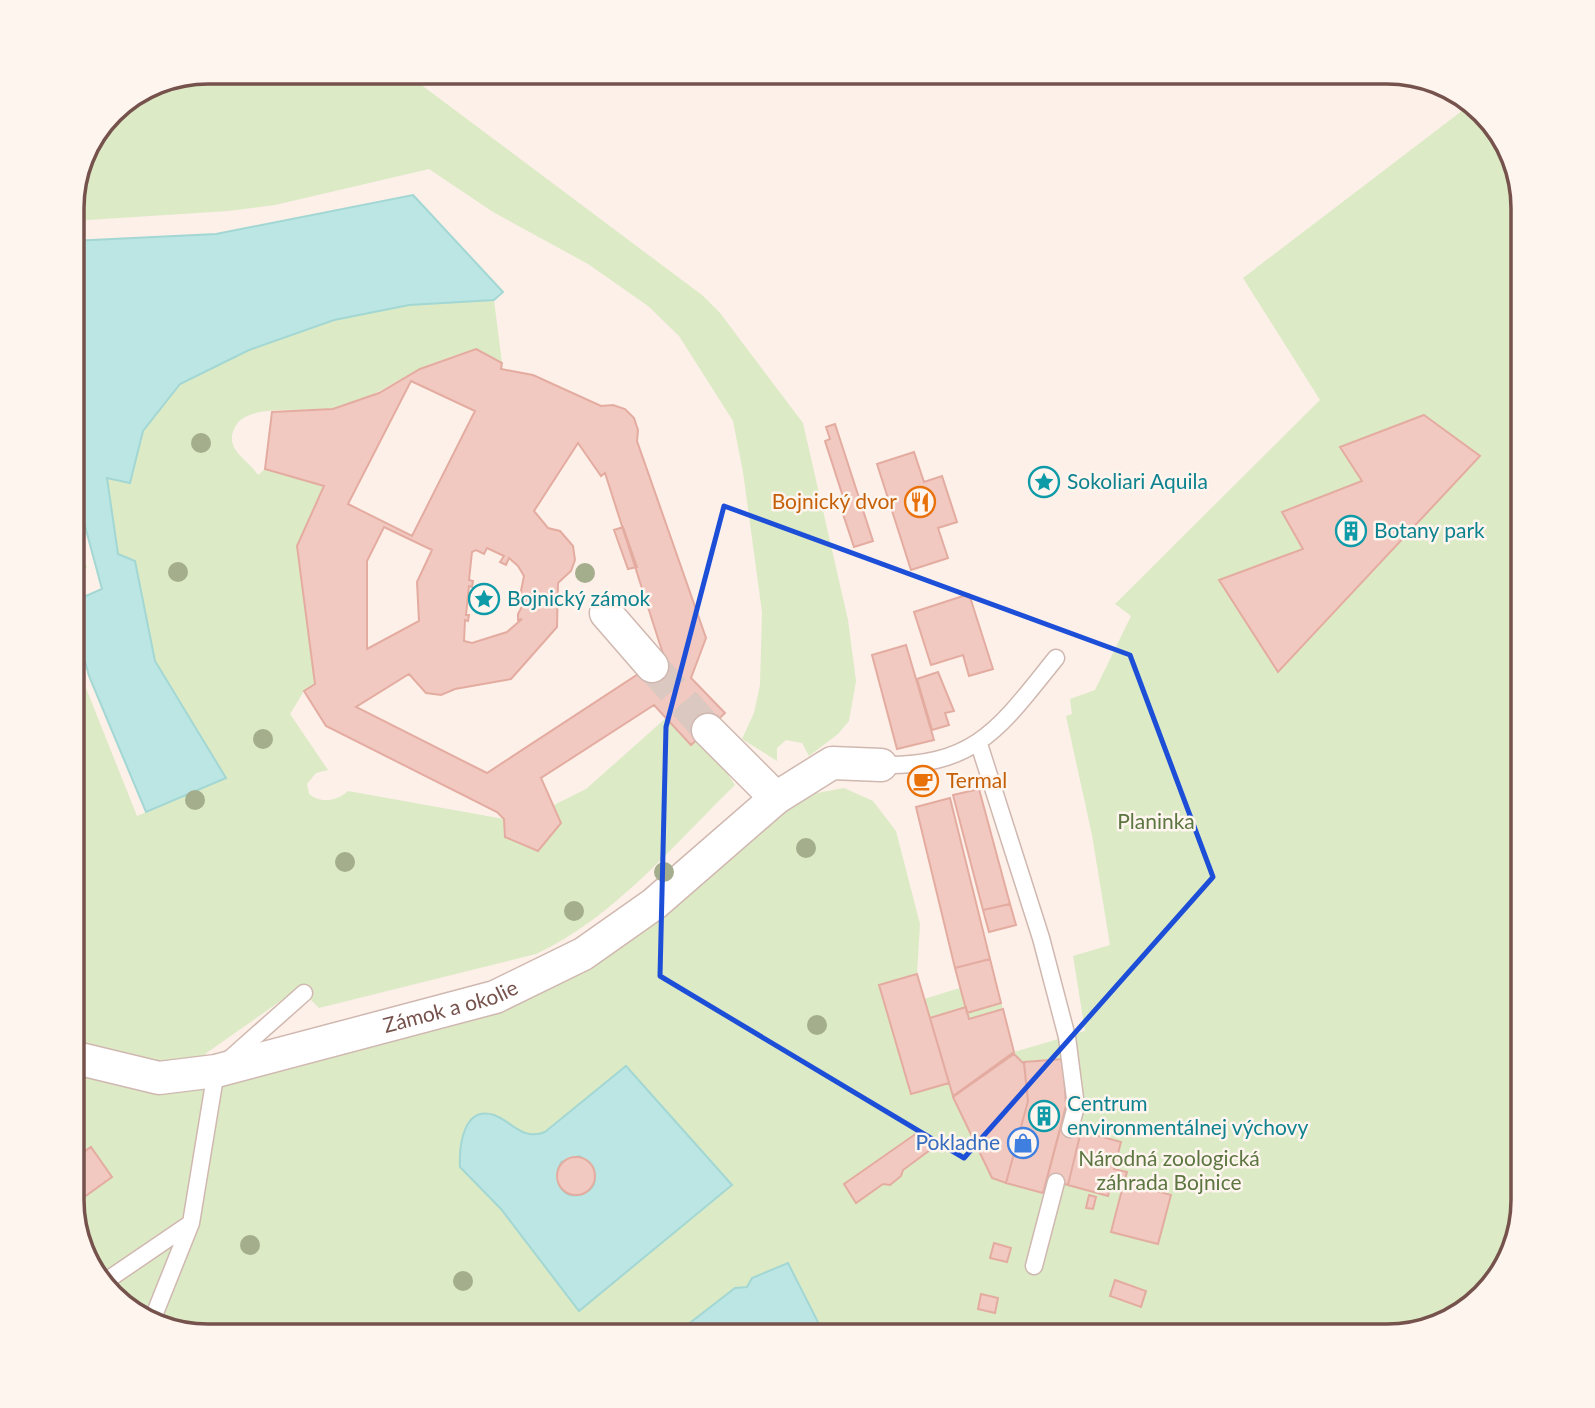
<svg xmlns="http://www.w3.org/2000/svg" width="1595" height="1408" font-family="Lato,sans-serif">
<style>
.green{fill:#dceac6}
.water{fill:#bce6e3;stroke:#a3d7d4;stroke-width:2;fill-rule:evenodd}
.building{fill:#f1c9c0;stroke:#e4aca1;stroke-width:2;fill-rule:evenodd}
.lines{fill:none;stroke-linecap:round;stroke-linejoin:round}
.street-tunnel{stroke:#dac8c1;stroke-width:32;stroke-dasharray:32 16;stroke-linecap:butt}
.lane-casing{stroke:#d0b8b0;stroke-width:19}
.street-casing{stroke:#d0b8b0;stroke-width:35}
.lane{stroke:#fff;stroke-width:16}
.street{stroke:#fff;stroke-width:32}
.tree{fill:#a4ad8c}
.marked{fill:none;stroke:#1d4ed8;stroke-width:5;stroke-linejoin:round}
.labels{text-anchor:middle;stroke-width:5;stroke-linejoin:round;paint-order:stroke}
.culture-label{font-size:21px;fill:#0d838f;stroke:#fff5ef;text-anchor:start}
.food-label{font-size:21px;fill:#c56008;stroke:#fff5ef;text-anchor:end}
.park-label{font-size:21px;fill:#5c7641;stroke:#fff5ef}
.street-label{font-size:21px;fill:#76524c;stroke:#fff5ef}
.shop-label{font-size:21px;fill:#366cbe;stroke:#fff5ef;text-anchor:end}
.rim{fill:none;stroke:#76524c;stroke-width:3.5}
</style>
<rect width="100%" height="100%" fill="#fcf0e8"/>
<path class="green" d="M208,72H404L702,295L720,313L803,423L848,620L856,681L849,721L838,734L809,756L802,743L786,740L777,748V761L742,739L754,713L760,685L762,612L743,472L733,421L679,336L648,306L588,264L493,212L429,169L275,205L228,211L72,221C72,180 85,136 117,107C129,96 189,79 208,72Z
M1471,104C1507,127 1515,169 1523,208V1209L1484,1296L1440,1326L1387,1336H208L155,1326L112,1297L82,1253L72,1209V653L137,816L226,778L155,661L135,561L118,555L106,478L130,483L143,431L180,384L249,350L334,320L409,305L494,300L502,363L476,349C457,355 437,361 420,369C391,383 365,403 332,409C308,413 247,402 235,427C223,450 249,460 258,475L265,469L324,486L315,684L304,691L290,714L328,770L316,773L307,784L309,794C321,804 337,801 348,791L504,819L505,837L538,851L561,823L554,805L586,789L666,718L691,745L702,735L735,785C674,844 614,918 536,954L319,1008L299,988L205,1054L229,1083L512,1004L801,796L844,788L873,801L896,831L920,924L917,974L924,999L960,988L990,959L1014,1052L1085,1031L1073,956L1110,945L1092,835L1066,716L1072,714L1070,699L1095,690L1131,616L1115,604L1320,400L1243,278Z
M72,516L87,568L72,575Z"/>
<path class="water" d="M413,195L503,292L494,300L409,305L334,320L249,350L180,384L143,431L130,483L107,478L118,554L135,561L155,661L226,778L146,812L89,676L72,612V602L102,589L72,478V241L216,234Z
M626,1066L732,1185L579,1311L501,1209L460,1167C459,1147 463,1105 494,1115C513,1122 522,1141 545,1132ZM579,1156C594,1163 604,1187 582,1194C560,1202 553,1177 561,1162Z
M788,1263L825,1336H673L735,1288L747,1287L752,1278Z"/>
<path class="building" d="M476,349L502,363L501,369L533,375L601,406L613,405L625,409L634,418L638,430L637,441L706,638L691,678L725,713L691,745L654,705L541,778L561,823L538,851L505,837L504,819L497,812L326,726L304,691L315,684L297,546L324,486L265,469L272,412L333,409L379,393L420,369ZM411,381L475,411L412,536L348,504ZM578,443L601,476L605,473L664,657L487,773L356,707L409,674L426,693L441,695L455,689L511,679L557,627L558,583L571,571L575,560L573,546L560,531L548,528L534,511ZM384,527L432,550L417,582L419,621L367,649V561ZM487,548L504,556L500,562L506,565L509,558L518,566L524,576L520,596L527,597L518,614V620L522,619L507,632L472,643L464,641L465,620L468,621L469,615H466L469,586L472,587L473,581L469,580L472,552L476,550L484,554Z
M1424,415L1480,456L1278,672L1219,580L1303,549L1282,512L1362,481L1340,447Z
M835,424L873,541L854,547L842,511L847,509L825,441L830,439L826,427Z
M914,452L924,482L942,476L957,522L938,528L948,558L911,570L877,464Z
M623,527L637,567L628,569L614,530Z
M969,594L993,669L969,676L963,655L931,665L914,612Z
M906,645L934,740L897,749L872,655Z
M938,672L954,711L945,713L949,725L932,730L917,679Z
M979,789L1010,904L983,910L953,795Z
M950,798L990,959L955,968L916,807Z
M1010,904L1016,925L989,932L983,910Z
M990,959L1001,1003L967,1013L955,968Z
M917,974L949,1083L911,1094L879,985Z
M966,1007L969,1019L1003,1009L1014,1052L953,1096L930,1018Z
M1014,1054L1024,1064L1028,1101L1006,1183L992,1178L953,1097Z
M1063,1059L1066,1106L1043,1193L1006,1183L1028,1101L1024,1062Z
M1061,1126L1081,1131L1068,1185L1047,1179Z
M1081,1131L1121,1142L1114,1169L1127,1172L1124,1182L1112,1180L1108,1196L1068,1185Z
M917,1133L930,1150L903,1170L901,1176L890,1185L883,1184L856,1203L844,1184Z
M91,1147L112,1177L73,1205L72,1160Z
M557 1176a19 19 0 1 1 38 0a19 19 0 1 1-38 0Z
M1124,1182L1171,1195L1158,1244L1111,1232Z
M1089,1195L1096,1197L1093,1209L1086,1208Z
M994,1243L1011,1248L1007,1262L990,1258Z
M1115,1280L1146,1291L1141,1307L1110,1296Z
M981,1294L998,1298L995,1313L978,1309Z"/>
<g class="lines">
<path class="street-tunnel" d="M652,666L708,730"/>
<g class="lane-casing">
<path id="lane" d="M979,744L1041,938L1067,1037L1076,1106L1070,1129
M881,765C977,767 1001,726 1056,658
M1034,1266L1056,1182
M103,1283L191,1223
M151,1323L191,1223L216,1071L304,993"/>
</g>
<g class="street-casing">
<g id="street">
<path d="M606,613L652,666"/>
<path d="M708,730L776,798"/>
<path id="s1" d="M72,1057L159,1078L216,1071L495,997L583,954L654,904L776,798L832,763L881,765"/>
</g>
</g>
<use href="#lane" class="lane"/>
<use href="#street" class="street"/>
</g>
<g class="tree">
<circle cx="201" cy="443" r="10"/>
<circle cx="178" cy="572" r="10"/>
<circle cx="585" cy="573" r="10"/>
<circle cx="263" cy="739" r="10"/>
<circle cx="195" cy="800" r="10"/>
<circle cx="806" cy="848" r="10"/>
<circle cx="345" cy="862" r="10"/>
<circle cx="664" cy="872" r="10"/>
<circle cx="574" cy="911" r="10"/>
<circle cx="817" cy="1025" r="10"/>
<circle cx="250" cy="1245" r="10"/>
<circle cx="463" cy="1281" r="10"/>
</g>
<path class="marked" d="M724,506L1130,655L1213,877L964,1158L660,976L666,727Z"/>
<defs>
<g id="sight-ring" transform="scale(1.575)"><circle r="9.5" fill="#fff5ef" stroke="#0f9aa8" stroke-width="1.5"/><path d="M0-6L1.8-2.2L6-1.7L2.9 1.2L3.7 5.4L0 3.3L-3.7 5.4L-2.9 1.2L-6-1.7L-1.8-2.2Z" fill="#0f9aa8"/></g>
<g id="restaurant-ring" transform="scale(1.575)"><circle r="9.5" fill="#fff5ef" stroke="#e8710a" stroke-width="1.5"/><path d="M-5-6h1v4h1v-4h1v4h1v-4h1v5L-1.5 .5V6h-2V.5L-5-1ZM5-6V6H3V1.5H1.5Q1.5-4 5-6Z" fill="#e8710a"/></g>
<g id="building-ring" transform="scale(1.575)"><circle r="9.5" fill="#fff5ef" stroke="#0f9aa8" stroke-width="1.5"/><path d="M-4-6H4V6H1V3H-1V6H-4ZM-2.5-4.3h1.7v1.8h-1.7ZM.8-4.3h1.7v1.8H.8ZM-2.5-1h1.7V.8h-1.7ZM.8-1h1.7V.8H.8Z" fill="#0f9aa8"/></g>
<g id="cafe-ring" transform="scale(1.575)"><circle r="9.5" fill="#fff5ef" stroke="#e8710a" stroke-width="1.5"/><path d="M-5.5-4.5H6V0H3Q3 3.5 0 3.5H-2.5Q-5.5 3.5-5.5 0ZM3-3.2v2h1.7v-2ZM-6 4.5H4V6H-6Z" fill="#e8710a"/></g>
<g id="shop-ring" transform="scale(1.575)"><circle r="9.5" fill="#fff5ef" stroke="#3f7fe0" stroke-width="1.5"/><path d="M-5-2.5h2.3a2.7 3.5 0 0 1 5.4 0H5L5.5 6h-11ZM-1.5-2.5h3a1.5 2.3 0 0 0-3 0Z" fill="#3f7fe0"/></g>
</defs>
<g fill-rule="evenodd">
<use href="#sight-ring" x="1044" y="482"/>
<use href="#restaurant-ring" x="920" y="502"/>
<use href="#building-ring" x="1351" y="531"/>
<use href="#sight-ring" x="484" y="599"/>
<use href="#cafe-ring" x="923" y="781"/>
<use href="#building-ring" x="1044" y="1116"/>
<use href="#shop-ring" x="1023" y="1143"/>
</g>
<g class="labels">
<g class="culture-label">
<text x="1067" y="489">Sokoliari Aquila</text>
<text x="1374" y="538">Botany park</text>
<text x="507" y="606">Bojnický zámok</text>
<text x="1067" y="1111">Centrum<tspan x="1067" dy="24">environmentálnej výchovy</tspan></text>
</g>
<g class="food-label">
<text x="897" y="509">Bojnický dvor</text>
<text x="946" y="788" text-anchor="start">Termal</text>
</g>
<g class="park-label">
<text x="1156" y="829">Planinka</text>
<text x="1169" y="1166">Národná zoologická<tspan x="1169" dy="24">záhrada Bojnice</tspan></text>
</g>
<g class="street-label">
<text dy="7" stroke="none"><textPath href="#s1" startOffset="390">Zámok a okolie</textPath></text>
</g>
<g class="shop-label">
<text x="1000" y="1150">Pokladne</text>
</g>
</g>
<path d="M0 0H1595V1408H0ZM208 84H1387A124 124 0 0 1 1511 208V1200A124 124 0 0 1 1387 1324H208A124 124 0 0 1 84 1200V208A124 124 0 0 1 208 84Z" fill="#fff5ef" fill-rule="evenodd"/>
<path class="rim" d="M208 84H1387A124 124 0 0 1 1511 208V1200A124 124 0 0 1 1387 1324H208A124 124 0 0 1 84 1200V208A124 124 0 0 1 208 84Z"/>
</svg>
